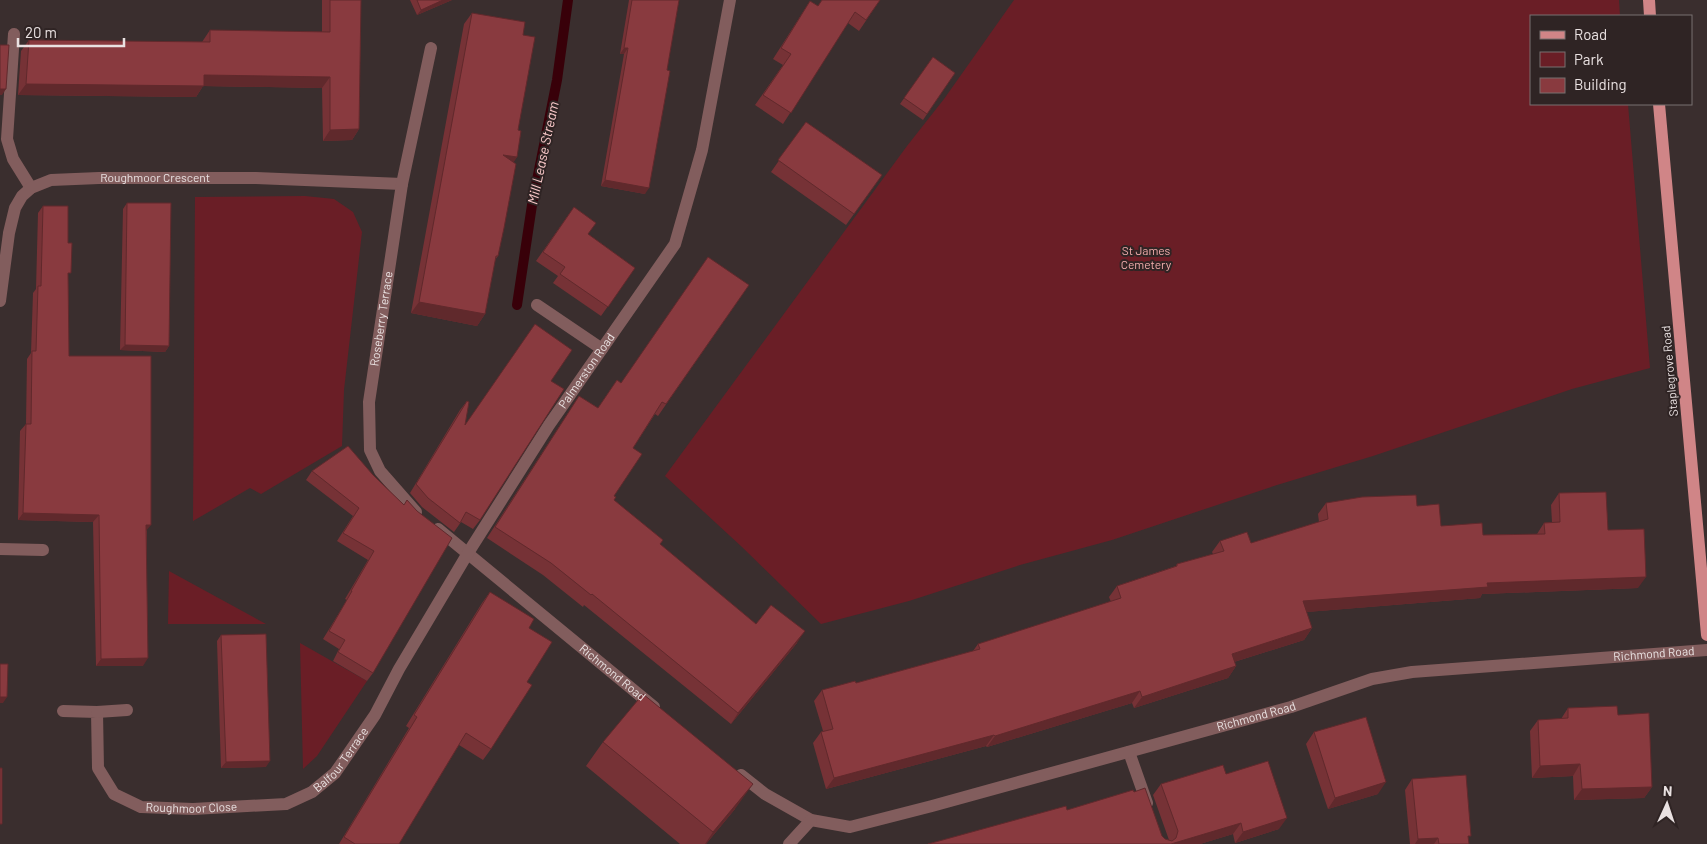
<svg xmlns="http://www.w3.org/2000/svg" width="1707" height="844" font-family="Barlow,sans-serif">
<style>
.green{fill:#6a1e26}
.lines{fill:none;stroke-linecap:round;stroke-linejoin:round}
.stream{stroke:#380009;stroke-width:10}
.service{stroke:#825d5d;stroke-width:12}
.minor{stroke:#825d5d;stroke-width:12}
.primary{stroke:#d08587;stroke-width:12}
.wall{fill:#763236}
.shaded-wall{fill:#60292c}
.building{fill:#893a3f;stroke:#60292c}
.labels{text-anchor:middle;stroke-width:4;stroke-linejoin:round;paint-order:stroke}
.street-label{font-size:12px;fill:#e9e1e1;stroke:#2f2424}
.park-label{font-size:12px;fill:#f2acac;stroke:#2f2424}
.water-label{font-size:14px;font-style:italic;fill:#fdcccc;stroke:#2f2424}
</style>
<rect width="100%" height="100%" fill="#3a2e2e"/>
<path class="green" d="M1014,0H1619L1620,16H1531V104H1628L1650,368L1572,389L1373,456L1277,485L1112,540L1020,565L909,601L821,624L742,547L665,476L907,146L944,99Z
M305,196L334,199L353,212L362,232L344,390L342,446L261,494L250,488L193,521L195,197Z
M169,571L266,624H168Z
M300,643L367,681L317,756L303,769Z"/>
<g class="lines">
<path class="stream" d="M517,305L532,205L557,80L568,0"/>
<path class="service" d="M14,34L7,139L13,159L31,188
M537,305L602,349"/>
<g class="minor">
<path id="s1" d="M0,301L9,233L15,208L22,196L31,188L51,180L99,178H256L402,184"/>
<path id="s2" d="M416,512L380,471L370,450L369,402L402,184L431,48"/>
<path id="s3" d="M438,529L654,707"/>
<path d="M0,549L43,550"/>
<path id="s4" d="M63,711L97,712L98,768L114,794L141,807L193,809L286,804L312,792L335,773L375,715L399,669L468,553L549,425L675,244L702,150L730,0"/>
<path d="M97,712L127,710"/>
<path d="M1129,752L1147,803"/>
<path id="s5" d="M741,775L765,794L811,820L850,827L932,806L1291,707L1372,679L1412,672L1707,650"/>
<path d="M789,844L811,820"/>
</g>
<path class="primary" d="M1649,0L1650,16
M1659,104L1707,635"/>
</g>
<path class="wall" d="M322,0H361L359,129L352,140L323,141L322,88L203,86L196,97L18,95L21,51L29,40L202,42L210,30L322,32Z
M410,0H452L417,15Z
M629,0H679L645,194L601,186L624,54H620Z
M880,0L859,31L848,23L783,124L755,105L783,65L773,59L810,1L818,6Z
M472,13L523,35L517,157L513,162L498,256L495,260L485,314L477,326L411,313L464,24Z
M933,57L955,73L923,120L900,104Z
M806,122L882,175L846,225L771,172Z
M127,203L169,346L165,352L120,350L123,209Z
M43,206L68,278L69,356L147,531L143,666H96L93,522L18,520L20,431L26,424L27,359L31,353L33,293L36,289L38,213Z
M574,207L588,234L635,268L601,316L553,283L558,276L536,261Z
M749,285L658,416L655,414L633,448L614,496V500L663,540L660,544L756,624L797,643L731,724L584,605L583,607L543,575L487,538L579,396L598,408L617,380L621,383Z
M551,381L480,520L473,529L461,522L454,532L422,507L410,493L460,410L467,401L465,425Z
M312,471L373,475L403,505L373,673L367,681L333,661L339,649L323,639L347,600L345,599L368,560L337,541L353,516L306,480Z
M1559,493L1608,530L1638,588L1482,594L1480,598L1306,612L1312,628L1304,640L1234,662L1236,666L1228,678L1134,708L1132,703L987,747L986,746L826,789L813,743L821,732L823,731L814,701L822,690L856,683L973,651L978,644L1111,602L1109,597L1117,586L1176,566L1177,564L1213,554L1212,552L1220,541L1251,543L1319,522L1318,514L1326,503L1417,506L1441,526L1483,535L1537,534L1544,523L1552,522L1551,505Z
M490,592L529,628L527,682L491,749L483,760L459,745L399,844H339L409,728L406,726L482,603Z
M221,635L266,767L221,768L217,641Z
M1568,708L1618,715L1652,787L1644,798L1574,800L1573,776L1532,778L1530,731L1538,720L1561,719Z
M1314,732L1378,794L1328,809L1306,744Z
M603,742L735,809L706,844H680L586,766Z
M1226,774L1279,829L1235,843L1233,834L1200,844H928L1067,810L1162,836L1165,839L1169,840L1153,795L1161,784Z
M1412,779L1468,840L1469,844H1410L1405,790Z"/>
<path class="shaded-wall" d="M443,0H452L417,15L421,10Z
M624,48H628L624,54H620Z
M204,75L330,77L322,88L203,86L196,97L18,95L26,84Z
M0,89H6L2,95H0Z
M359,129L352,140L323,141L330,130Z
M503,155L517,157L509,169Z
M605,180L649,188L645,194L601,186Z
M419,302L485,314L477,326L411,313Z
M125,345L169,346L165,352L120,350Z
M23,513L99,515L93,522L18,520Z
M146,525H151L145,532Z
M1646,577L1638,588L1482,594L1480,598L1295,613L1303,601L1487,583Z
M1312,628L1304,640L1224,665L1232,654Z
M805,631L797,643L731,724L738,713Z
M148,658L143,666H96L101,659Z
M1236,666L1228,678L1134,708L1142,697Z
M1140,691L1132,703L987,747L995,736Z
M0,697H7L3,703H0Z
M994,735L986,746L826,789L834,778Z
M270,761L266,767L221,768L226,762Z
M1580,764L1573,776L1532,778L1540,766Z
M1386,782L1378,794L1328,809L1335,798Z
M753,784L735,809L706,844H705L713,832Z
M1652,787L1644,798L1574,800L1582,789Z
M1287,818L1279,829L1235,843L1243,832Z
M1241,823L1233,834L1200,844H1171Z
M1438,838L1434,844H1415L1418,839Z"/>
<path class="building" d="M330,0H361L359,129L330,130V77L204,75V86L26,84L29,40L210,42V30L330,32Z
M417,0H443L421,10Z
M632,0H679L667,70L670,71L649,188L605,180L628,48H624Z
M822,0H880L866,20L855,12L791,113L763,95L791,54L781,48L810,1L818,6Z
M472,13L525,22L523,35L535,37L518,130L521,131L517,157L503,155L516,164L504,228L498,256H496L485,314L419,302Z
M0,45H9L6,89H0Z
M933,57L955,73L927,114L904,98Z
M806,122L882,175L854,214L778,160Z
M127,203H171L169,346L125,345Z
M43,206H68V243H72L71,273H68L69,356H151V525H146L148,658L101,659L99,515L23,513L26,424H31L32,351H36L38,286H41Z
M574,207L596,223L588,234L635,268L608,307L560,274L565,267L543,252Z
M708,257L749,285L666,404L662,402L633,448L642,454L614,496L616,497L614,500L663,540L660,544L756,624L771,605L805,631L738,713L592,594L591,595L551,563L495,527L579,396L598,408L617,380L621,383Z
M535,324L572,350L551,381L564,389L480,520L466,512L460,523L428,498L416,484L467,401L469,402L465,425Z
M348,446L373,475L404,505L407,500L417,511L452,538L373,673L338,652L345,640L329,631L352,591H351L374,551L343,533L359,508L312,471Z
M1606,492L1608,530L1644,529L1646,577L1487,583L1488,587L1303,601L1312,628L1232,654L1236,666L1142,697L1140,691L995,736L994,735L834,778L821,732L833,729L822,690L855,681L856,683L980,649L978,644L1121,598L1117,586L1177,566V564L1224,551L1220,541L1247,532L1251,543L1328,519L1326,503L1362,497L1416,495L1417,506L1439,504L1441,526L1482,523L1483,535L1545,534L1544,523L1560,522L1559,493Z
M490,592L534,619L529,628L552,642L527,682L532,685L491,749L466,733L399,844H355L344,837L417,717L414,715Z
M266,634L270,761L226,762L221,635Z
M0,664H8L7,697H0Z
M643,694L753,784L713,832L603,742Z
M1617,706L1618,715L1649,713L1652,787L1582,789L1580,764L1540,766L1538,720L1568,718V708Z
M1366,717L1386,782L1335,798L1314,732Z
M1268,761L1287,818L1243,832L1241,823L1171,844H928L1066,806L1067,810L1133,790L1134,792L1145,788L1162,836L1165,839L1172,841L1176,838L1178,831L1161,784L1223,765L1226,774Z
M0,768H2V824H0Z
M1466,775L1471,836H1468L1469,844H1439L1438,838L1418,839L1412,779Z"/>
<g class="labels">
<g class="street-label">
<text dy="4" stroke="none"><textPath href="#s1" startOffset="246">Roughmoor Crescent</textPath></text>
<text dy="4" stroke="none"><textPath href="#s2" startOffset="210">Roseberry Terrace</textPath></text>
<text dy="4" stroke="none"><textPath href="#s4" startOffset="829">Palmerston Road</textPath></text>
<text transform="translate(1670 371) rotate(-95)" y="4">Staplegrove Road</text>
<text dy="4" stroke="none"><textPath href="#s5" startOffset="949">Richmond Road</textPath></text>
<text dy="4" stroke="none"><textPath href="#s3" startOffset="226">Richmond Road</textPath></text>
<text dy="4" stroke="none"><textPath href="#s5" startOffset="544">Richmond Road</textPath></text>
<text dy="4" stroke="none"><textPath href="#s4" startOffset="368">Balfour Terrace</textPath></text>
<text dy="4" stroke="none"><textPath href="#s4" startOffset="201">Roughmoor Close</textPath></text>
</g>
<g class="park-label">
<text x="1146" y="255">St James<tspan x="1146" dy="14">Cemetery</tspan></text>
</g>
<g class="water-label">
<text transform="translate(543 153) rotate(-78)" y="5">Mill Lease Stream</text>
</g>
</g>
<rect x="1530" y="15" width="162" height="90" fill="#2f2424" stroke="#797070"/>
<rect x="1540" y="31" width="25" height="8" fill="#d08587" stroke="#797070"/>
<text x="1574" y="40" font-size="15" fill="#e9e1e1">Road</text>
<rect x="1540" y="52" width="25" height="15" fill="#6a1e26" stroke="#797070"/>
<text x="1574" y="65" font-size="15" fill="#e9e1e1">Park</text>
<rect x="1540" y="78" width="25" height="15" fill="#893a3f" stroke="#797070"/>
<text x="1574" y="90" font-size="15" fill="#e9e1e1">Building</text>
<g transform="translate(1667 804) rotate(3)" stroke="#2f2424" stroke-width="4" paint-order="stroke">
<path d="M0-4L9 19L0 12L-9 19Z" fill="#e9e1e1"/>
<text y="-8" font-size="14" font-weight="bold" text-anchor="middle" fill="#e9e1e1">N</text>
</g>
<path d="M18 38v8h106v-8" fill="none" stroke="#e9e1e1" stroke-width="2.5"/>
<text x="25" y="38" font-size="15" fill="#e9e1e1" stroke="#2f2424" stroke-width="4" paint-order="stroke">20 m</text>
</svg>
